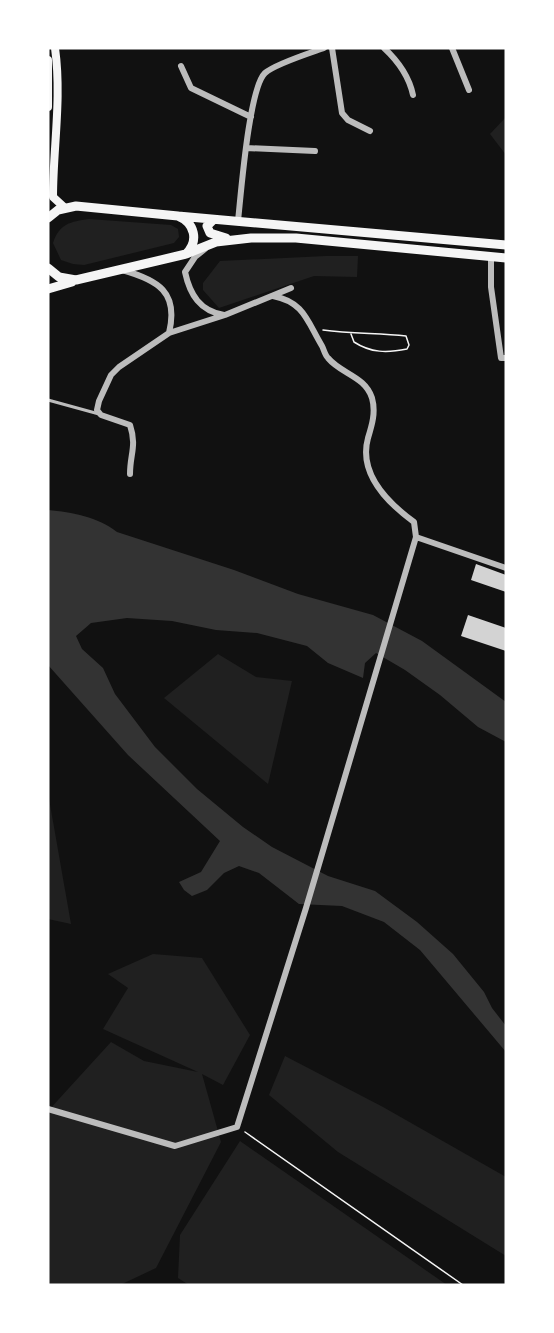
<svg xmlns="http://www.w3.org/2000/svg" width="554" height="1333" font-family="Karla,sans-serif">
<style>
.green{fill:#202020}
.water{fill:#333}
.building{fill:#d3d3d3}
.lines{fill:none;stroke-linecap:round;stroke-linejoin:round}
.path{stroke:#f5f5f5;stroke-width:1.5}
.service{stroke:#bcbcbc;stroke-width:3}
.minor{stroke:#bcbcbc;stroke-width:6}
.secondary{stroke:#f5f5f5;stroke-width:8}
.primary{stroke:#f5f5f5;stroke-width:9}
</style>
<rect width="100%" height="100%" fill="#111"/>
<path class="green" d="M506,117V155L490,134Z
M89,219L171,225L178,229L179,237L174,243L84,265L73,264L61,260L53,243C60,223 70,222 89,219Z
M326,256H358L357,277L314,276L219,308L203,290V283L220,261Z
M218,654L256,677L292,681L268,784L164,698Z
M48,793L71,924L48,919Z
M153,954L202,958L250,1035L223,1085L202,1074L221,1142L156,1268L120,1285H48V1111L111,1042L144,1061L198,1072L103,1029L128,988L108,974Z
M285,1056L383,1107L506,1177V1256L338,1152L269,1095Z
M240,1141L447,1285H189L178,1278L180,1235Z"/>
<path class="water" d="M48,510C72,512 98,517 117,532L234,570L298,594L373,615L422,641L506,702V742L478,727L440,695L405,670L376,653L365,663L363,678L328,663L307,646L257,633L216,630L172,621L127,618L91,623L76,636L82,649L103,668L115,694L155,747L197,789L243,827L272,847L328,876L375,891L417,922L453,954L484,992L492,1008L506,1026V1052L420,950L384,922L342,906L299,904L259,873L239,866L224,873L207,890L192,896L184,890L179,882L201,872L220,841L128,755L48,665Z"/>
<path class="building" d="M476,564L506,575V592L471,580Z
M468,615L506,628V651L461,636Z"/>
<g class="lines">
<path class="path" d="M323,330C351,334 378,333 406,336L409,345L407,349C387,353 371,353 354,342L351,334
M245,1132L463,1285"/>
<path class="service" d="M48,400L99,414"/>
<path class="minor" d="M332,48L342,113L348,120L370,131
M384,48C398,61 409,76 413,95
M452,48L469,90
M181,66L191,88L251,117
M246,148L315,151
M238,221C241,194 249,88 265,73C275,64 310,53 324,48
M205,249L195,257L185,272C190,295 200,311 224,315
M491,257V287L501,358H506
M122,270C158,280 179,292 169,333
M273,296C304,302 307,321 322,346C324,350 325,355 328,358C341,374 365,376 372,398C376,412 372,425 368,438C358,474 388,503 414,522L416,537L506,568
M130,474C130,454 137,446 130,425L101,415L97,410L99,401L111,375L119,367L169,333L225,315L291,288
M48,1109L175,1146L237,1127L306,908L416,537"/>
<path class="secondary" d="M55,48C62,98 53,148 53,197L65,208
M48,60V107"/>
<path class="primary" d="M178,216L506,245
M48,218L58,210L76,206L178,216C195,223 199,241 186,254
M213,220L207,226L210,233L226,238
M48,268L59,277L76,280L186,254L216,242L251,238H296L506,258
M48,289L72,282"/>
</g>
<rect width="554" height="1333" fill="none" stroke="#ffffff" stroke-width="99"/>
</svg>
